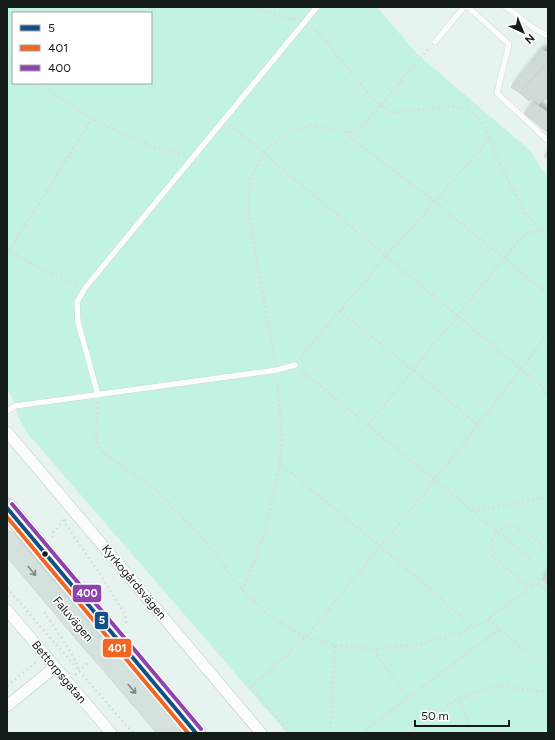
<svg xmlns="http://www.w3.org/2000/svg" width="555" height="740" font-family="Figtree,sans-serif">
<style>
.green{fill:#c2f2e0;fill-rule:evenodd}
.building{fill:#d0dad6;stroke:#c9d3cf;filter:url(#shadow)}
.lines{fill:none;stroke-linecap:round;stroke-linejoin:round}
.lane-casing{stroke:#c0cac6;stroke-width:6}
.street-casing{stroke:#c0cac6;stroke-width:12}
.highway-casing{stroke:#c7cecb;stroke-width:21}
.path{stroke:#d9dedc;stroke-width:2.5;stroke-dasharray:2 3;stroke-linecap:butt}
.lane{stroke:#fbfdfc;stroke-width:5.5}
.street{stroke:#fbfdfc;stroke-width:11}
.highway{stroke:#d5e1dd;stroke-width:20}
.highway-bridge-casing{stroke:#c7cecb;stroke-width:21;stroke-linecap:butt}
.highway-bridge{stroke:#d5e1dd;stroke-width:20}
.bus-1-casing{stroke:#fff;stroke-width:7}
.bus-2-casing{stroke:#fff;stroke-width:7}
.bus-3-casing{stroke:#fff;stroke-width:7}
.bus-1{stroke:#135086;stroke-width:4}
.bus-2{stroke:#f26522;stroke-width:4}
.bus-3{stroke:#8e44ad;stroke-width:4}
.oneway{stroke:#7e8885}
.bus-dot{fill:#141c19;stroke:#fff;stroke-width:1.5}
.labels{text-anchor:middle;stroke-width:3;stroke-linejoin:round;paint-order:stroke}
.street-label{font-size:12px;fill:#141c19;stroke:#fff}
.line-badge{stroke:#fff;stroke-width:1.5}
.badge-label{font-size:11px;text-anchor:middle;font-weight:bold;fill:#fff}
</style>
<defs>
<filter id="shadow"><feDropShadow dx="3.5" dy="-3.5" stdDeviation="2" flood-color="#0004"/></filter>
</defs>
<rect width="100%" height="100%" fill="#e7f3ee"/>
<path class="green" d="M7,7H377L417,54L532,152L540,168L548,175V733H287L28,434L18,416L12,397L7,390ZM13,13H151V83H13Z"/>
<path class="building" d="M541,49L548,53V61L520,93L511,87Z
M548,61V93L539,104L531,98L529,101L520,93Z
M533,102L548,113V133L524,113Z
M548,151V159L544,156Z
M548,572V585L542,579Z"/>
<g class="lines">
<g class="lane-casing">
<path id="lane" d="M468,7L509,44L497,93L546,139L548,140
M506,7L535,29L548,36
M435,42L464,7
M98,395L78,322L77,302L85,288L317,7
M7,411L15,406L277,370L295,365"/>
</g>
<g class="street-casing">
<path id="street" d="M7,432L261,733
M7,610L111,733
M7,706L55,667"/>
</g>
<g class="highway-casing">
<path id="highway" d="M7,508L106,627
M7,541L91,641
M120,644L196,733
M107,659L170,733"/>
</g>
<path class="path" d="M250,7L296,20
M311,27L318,32L373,99L390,113L450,106L468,109L480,120L490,137L495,154L525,213L548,238
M7,53L13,59
M7,76L13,70
M41,83C71,108 106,128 142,142C156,148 170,151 184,155
M229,124L541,386L548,396
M347,132L357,143L435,202L548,294
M7,250L50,273L78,285
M9,251L92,119
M340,311L413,370L478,425
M300,358L386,256L435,202L490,137
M275,362L248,210L250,181L263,153L290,131L311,125L347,132H358L429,48
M301,370L532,560
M98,402L96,433L98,445L105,454L152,486L204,539L242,590L271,617L306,637L335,645L376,649L421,644L462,632L484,622L534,584
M368,425L525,233L541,231
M279,463L380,546L474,627
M473,511L548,497
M65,519L66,525L102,577L125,615L126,623L125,626
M52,538L53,533L64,519
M548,550L532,536L512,525L496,531L492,543L493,556L524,583L539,585L548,592
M7,588L133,733
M242,590L248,578L265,532L279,469L282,438L277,377
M44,612L72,654L79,669
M488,619L519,646L548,663
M376,649L377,655L408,698
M75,675L89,662
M7,686L36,662L37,663
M460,699L472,733
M290,733L251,687L306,637L434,481L548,334
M330,733L335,645
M362,733L500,629
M410,733L456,700L496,686L548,692"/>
<use href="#lane" class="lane"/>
<use href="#street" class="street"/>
<use href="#highway" class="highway"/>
<g class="highway-bridge-casing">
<path id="highway-bridge" d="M106,627L120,644
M91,641L107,659"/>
</g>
<use href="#highway-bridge" class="highway-bridge"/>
<g class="bus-1-casing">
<path id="bus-1" d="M7,508L196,733"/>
</g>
<g class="bus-2-casing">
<path id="bus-2" d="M7,517L188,733"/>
</g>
<g class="bus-3-casing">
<path id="bus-3" d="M12,504L201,729"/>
</g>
<use href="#bus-1" class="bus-1"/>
<use href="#bus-2" class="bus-2"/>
<use href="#bus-3" class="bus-3"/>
</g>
<defs><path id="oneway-shaft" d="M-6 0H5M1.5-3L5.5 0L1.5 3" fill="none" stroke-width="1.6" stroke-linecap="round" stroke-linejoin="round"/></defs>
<g class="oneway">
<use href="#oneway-shaft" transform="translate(32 571) rotate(50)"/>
<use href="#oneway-shaft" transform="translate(132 689) rotate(49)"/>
</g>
<circle class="bus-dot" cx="45" cy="554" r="3.5"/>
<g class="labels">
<g class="street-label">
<text transform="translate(134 582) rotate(50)" y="4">Kyrkogårdsvägen</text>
<text transform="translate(73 619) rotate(50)" y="4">Faluvägen</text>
<text transform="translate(59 672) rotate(50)" y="4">Bettorpsgatan</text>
</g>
</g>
<g class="line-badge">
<rect x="72" y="584" width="30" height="19" rx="4" fill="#8e44ad"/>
<rect x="94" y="611" width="15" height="19" rx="4" fill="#135086"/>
<rect x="102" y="638" width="30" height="20" rx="4" fill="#f26522"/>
</g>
<g class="badge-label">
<text x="87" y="597">400</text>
<text x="102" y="624">5</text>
<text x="117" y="652">401</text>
</g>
<rect width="555" height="740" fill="none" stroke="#141c19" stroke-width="16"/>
<rect x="12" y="12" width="140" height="72" fill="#ffffff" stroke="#a1a4a3"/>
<rect x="20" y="25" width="20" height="6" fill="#135086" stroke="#a1a4a3"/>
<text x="48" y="32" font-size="12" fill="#141c19">5</text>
<rect x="20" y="45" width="20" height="6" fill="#f26522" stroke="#a1a4a3"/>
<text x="48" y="52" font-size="12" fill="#141c19">401</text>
<rect x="20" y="65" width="20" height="6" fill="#8e44ad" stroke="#a1a4a3"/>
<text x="48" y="72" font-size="12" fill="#141c19">400</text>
<g transform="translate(523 32) rotate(136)" stroke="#ffffff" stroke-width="3" paint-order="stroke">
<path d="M0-3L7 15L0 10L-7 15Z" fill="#141c19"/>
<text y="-6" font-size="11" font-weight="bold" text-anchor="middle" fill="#141c19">N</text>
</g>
<path d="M415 720v6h94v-6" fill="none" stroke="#141c19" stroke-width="2"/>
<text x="421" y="720" font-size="12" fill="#141c19" stroke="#ffffff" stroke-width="3" paint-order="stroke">50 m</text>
</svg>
